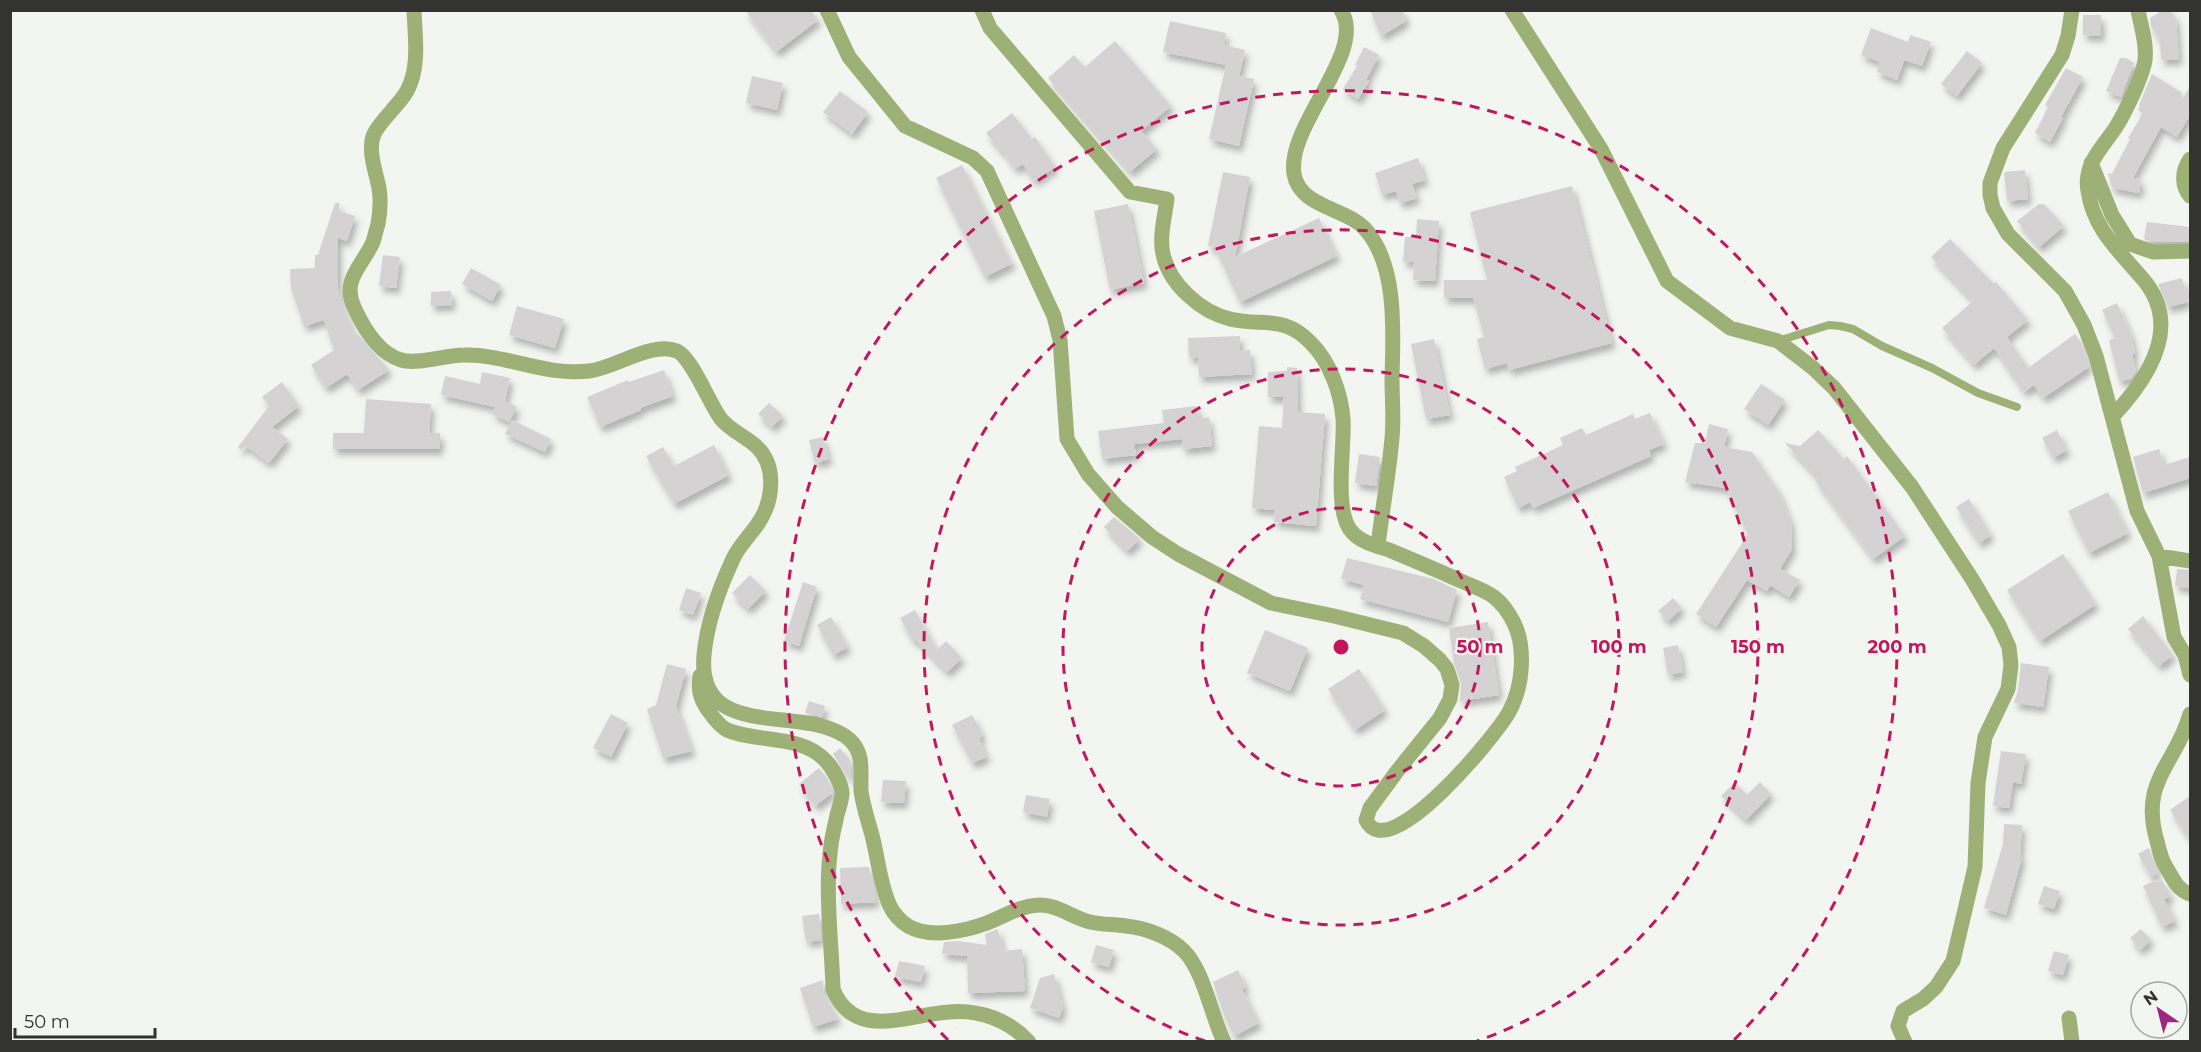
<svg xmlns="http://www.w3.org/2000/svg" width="2201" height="1052" font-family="Montserrat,sans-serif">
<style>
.building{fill:#d5d2d4;filter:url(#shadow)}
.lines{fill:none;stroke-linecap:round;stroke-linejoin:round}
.lane{stroke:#9db177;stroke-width:8}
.street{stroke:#9db177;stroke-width:15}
.ring{fill:none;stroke:#c2185b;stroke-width:3;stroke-dasharray:10 8}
.centre{fill:#c2185b;stroke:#f3f5f1;stroke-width:3}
.ring-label{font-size:18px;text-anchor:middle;font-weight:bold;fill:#c2185b;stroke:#f3f5f1;stroke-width:4.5;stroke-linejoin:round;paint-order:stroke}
</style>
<defs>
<filter id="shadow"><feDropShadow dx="3.5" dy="6" stdDeviation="3" flood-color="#0004"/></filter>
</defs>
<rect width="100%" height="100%" fill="#f3f5f1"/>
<path class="building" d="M745,10H811L818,20L776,52Z
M1370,10H1403L1406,21L1381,36Z
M2163,10H2171L2176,20L2179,59L2161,60L2160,40L2151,26L2150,18Z
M2083,15H2101V36L2083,35Z
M1170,21L1226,33L1224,45L1245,50L1239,76L1254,79L1239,146L1209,139L1226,65L1163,52Z
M1871,28L1908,42L1910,35L1931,42L1922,66L1904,60L1897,80L1877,72L1880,62L1861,55Z
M1115,41L1171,106L1141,131L1157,149L1130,172L1048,78L1074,55L1085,67Z
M1364,47L1379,55L1366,80L1369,81L1358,99L1343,89L1357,66L1355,65Z
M1967,51L1982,63L1957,96L1941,84Z
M2120,58H2126L2134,63L2121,97L2106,91Z
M2066,68L2083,77L2061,117L2063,118L2050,142L2035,133L2048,107L2045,105Z
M2152,74L2181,92L2182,100L2190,86V115L2177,137L2161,127L2133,178L2141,179L2139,193L2112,188L2108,173L2112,174L2130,139L2128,138L2143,113L2138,110L2140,106L2139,105Z
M752,76L783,83L777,110L746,103Z
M840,91L868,112L852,134L823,112Z
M1012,113L1032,139L1035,137L1055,167L1034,181L1023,164L1015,169L1002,150L1001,151L986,133Z
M1418,158L1425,180L1412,184L1417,198L1400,203L1396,191L1382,195L1375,173Z
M962,165L1008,257L1013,263L985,277L936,178Z
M2025,170L2028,199L2007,201L2004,172Z
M1223,172L1250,177L1235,257L1319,218L1337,256L1240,302L1215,248L1208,246Z
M1572,186L1612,343L1509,370L1507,363L1485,369L1477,339L1484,337L1473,298H1444V280H1487L1470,212Z
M335,203H339V211L355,216L347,241L338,238V289L341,301L355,336L358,334L389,370L358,390L347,374L326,388L311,365L334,350L324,320L304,326L291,288L290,269L315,268V255H318Z
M1128,204L1144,283L1110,290L1094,211Z
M2039,204H2044L2064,226L2039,247L2017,221Z
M1417,219L1439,221L1435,281L1413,280L1414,262H1403L1405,237H1416Z
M2147,222L2190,227V241L2155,242L2144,239Z
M1950,239L1994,284L1996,282L2028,320L2007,337L2028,368L2075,334L2080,341L2089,367L2043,398L2034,385L2024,392L1994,348L1974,365L1942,328L1973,301L1931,257Z
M383,255L400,257L396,288L379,286Z
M471,268L501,285L492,301L462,284Z
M2182,278L2189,302L2168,307L2158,284Z
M451,291L452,305L431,306V292Z
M2117,303L2131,334L2135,354H2132L2136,371L2131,379L2119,381L2109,340L2115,338L2102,310Z
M517,306L564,319L555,348L509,335Z
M1240,336V351L1250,350L1252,374L1199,377L1198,357L1189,358L1188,338Z
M1434,339L1450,415L1426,419L1411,344Z
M1287,367L1297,368L1298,412L1325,414L1316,526L1274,522L1275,510L1252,508L1259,426L1282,428L1284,397H1268V372L1287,371Z
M664,370L673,396L640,408L641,410L600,427L587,397L628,380L629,382Z
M482,372L510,378L505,401L517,407L509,422L492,414L495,407L441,395L445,376L480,384Z
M282,382L299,406L272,427L288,439L269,463L246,446L241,450L238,447L269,406L262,397Z
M1761,384L1785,400L1768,425L1744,409Z
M366,399L431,404L429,433H440V449H333V433H364Z
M769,403L783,416L772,427L758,414Z
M1197,406L1199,419L1209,417L1212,446L1183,449L1182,439L1134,444L1136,455L1102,459L1098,431L1164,423L1162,410Z
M1650,413L1664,444L1649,450L1651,456L1533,508L1530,502L1518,508L1504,477L1517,471L1515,467L1563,445L1560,438L1582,428L1586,435L1633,414L1635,419Z
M512,420L551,439L545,452L505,434Z
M1709,424L1728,429L1724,447L1752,452L1779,492L1791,522L1792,549L1780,569L1800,580L1789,597L1770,585L1767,591L1747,580L1716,627L1696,614L1748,534L1726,488L1685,482L1695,443H1705Z
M1818,430L1844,459L1847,456L1905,536L1873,559L1815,480L1818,478L1785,443L1800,446Z
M2057,430L2067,450L2053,458L2042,438Z
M823,437L829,459L815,463L809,440Z
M714,445L729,475L674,504L646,456L663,447L674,466Z
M2159,449L2164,465L2190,457V478L2143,493L2133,457Z
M1359,454L1380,457L1376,486L1355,483Z
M2108,492L2128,533L2089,553L2068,511Z
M1969,499L1991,535L1979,543L1956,507Z
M1114,517L1140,539L1127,551L1104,527Z
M2063,554L2096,604L2040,641L2007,590Z
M1347,558L1434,579L1457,590L1448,622L1360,599L1364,585L1341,579Z
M2177,569L2190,570V588L2175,586Z
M750,575L766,591L748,609L732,593Z
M803,582L817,587L799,646L784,641Z
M686,588L701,593L693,615L679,610Z
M1673,598L1682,608L1668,621L1658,611Z
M915,610L937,650L946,641L962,658L947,672L916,640L913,641L900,618Z
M2143,616L2173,655L2159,666L2128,629Z
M831,617L848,647L833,655L817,625Z
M1488,622L1499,695L1460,701L1461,683L1454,663L1449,628Z
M1265,630L1308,648L1290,691L1247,673Z
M1678,645L1683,672L1668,675L1663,648Z
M2021,663L2049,667L2043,707L2014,703L2018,690Z
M667,664L686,669L676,706L692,751L663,758L647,709L656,705Z
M1359,669L1385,710L1355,730L1328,689Z
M809,701L825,706L822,717L805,713Z
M611,714L628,723L611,757L593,748Z
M972,715L983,735L979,738L987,757L972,763L952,725Z
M840,748L850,760L851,777L849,779L833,754Z
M2001,751L2026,754L2021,784L2013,782L2009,808L1993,806Z
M819,768L828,780L832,793L815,806L799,784Z
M883,780L906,781L904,803L881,802Z
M1735,782L1747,795L1760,782L1771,794L1746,820L1721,796Z
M1026,795L1050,799L1047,817L1023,812Z
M2190,796V840L2170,810Z
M2004,824L2022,825L2020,857H2022L2006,915L1984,908L2003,844Z
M2149,848L2158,873L2151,877L2138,854Z
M869,867L876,902L841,904L840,868Z
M2162,880L2171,896L2164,899L2175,921L2162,927L2143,886L2154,881L2155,883Z
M2044,886L2060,891L2054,909L2038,904Z
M819,914L821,940L806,942L802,916Z
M998,929L1003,951L1022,949L1025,991L968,993L967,956L942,954L944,942L958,941L987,945L985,934Z
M2141,929L2151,940L2140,950L2130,938Z
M1096,945L1114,950L1109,967L1091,962Z
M2054,951L2069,955L2063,975L2048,971Z
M899,961L925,966L921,982L895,977Z
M1238,970L1246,987L1242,989L1259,1023L1234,1036L1224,1015L1213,982Z
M1054,974L1063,1007L1059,1018L1030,1008L1040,978Z
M823,980L824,993L838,1019L813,1027L800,988Z"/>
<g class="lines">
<path class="lane" d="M1778,341L1829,325L1840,326L1853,329L1882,346L1932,368L1978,393L2017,407"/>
<path class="street" d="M414,10C415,37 420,67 407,91C399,105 380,121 374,134C367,150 376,172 379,188C381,200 380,213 378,224C376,230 375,236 373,242C363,265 341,280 354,307C363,327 378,353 401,360C418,365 445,355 464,355C506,354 543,376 589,371C615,368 652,341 677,351C692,358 709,403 721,419C731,431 745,436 757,447C777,466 773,501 759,522C751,535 739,545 733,559C719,589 707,622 704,655C696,745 809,702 850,740C865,754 860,773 861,791C863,806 868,821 872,835C878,858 880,885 890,906C893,913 901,922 908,926C930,939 965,931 987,923C1005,916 1019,906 1039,905C1056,904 1073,918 1090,922C1102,925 1114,924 1126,926C1146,928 1170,937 1184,951C1204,971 1211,1015 1224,1042
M827,10L849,57L905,126L973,158L987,171L1054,316L1060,340L1067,439L1088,474L1117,507L1152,537L1178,554L1271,603L1334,616L1403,633L1424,646L1440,660L1447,669L1452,685L1450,699L1440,718L1398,770L1370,808L1366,820C1388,868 1497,734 1509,712C1523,687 1526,648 1514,623C1509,613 1503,604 1494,597C1485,590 1472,586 1461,581C1437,570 1413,560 1389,550C1377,546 1360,542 1352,532C1333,512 1345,446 1343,419C1341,393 1330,362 1311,343C1283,314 1263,327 1230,319C1201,312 1169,284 1163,254C1159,237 1165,216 1167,199L1130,192L990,28L982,10
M1341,10C1368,52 1286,125 1294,174C1300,208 1346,207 1366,230C1398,267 1393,334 1392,379C1392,399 1394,419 1392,438C1389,474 1382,510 1378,546
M1512,10L1601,149L1667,281L1730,328L1778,341L1813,368L1834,388L1912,487L1972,579L1999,625L2009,647L2011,665L2008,689L1985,737L1978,783L1975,867L1953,961L1936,987L1923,999L1903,1011L1898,1026L1905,1042
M2072,10L2068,36L2062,55L2003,148L1990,183V195L1993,208L2008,234L2065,291L2084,325L2096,356L2137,511L2159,556L2174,637L2185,655L2190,675
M2190,159C2182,171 2181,185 2190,196
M2091,163L2112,215L2130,244L2153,252L2190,251
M2112,417C2148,379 2184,326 2142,278C2119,251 2093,228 2088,191C2083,164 2103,147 2116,127C2125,113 2143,75 2145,60C2147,43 2141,27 2138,10
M2159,556L2190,561
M700,676C698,690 700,699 708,710C713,717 719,726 727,730C757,743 802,734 826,761C833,769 841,782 842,793C842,802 837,812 836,820C832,835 830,850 829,865C826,906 832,948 833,989C854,1042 909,1014 949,1012C979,1009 1009,1020 1029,1042
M2190,714C2176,765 2139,780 2157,841C2159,850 2161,859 2166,867C2173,878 2177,890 2190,894
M2069,1018L2072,1042"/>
</g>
<g class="ring">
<circle cx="1341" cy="647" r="139"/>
<circle cx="1341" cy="647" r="278"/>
<path d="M1205 1041A417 417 0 1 1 1477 1041"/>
<path d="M948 1040A556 556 0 1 1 1734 1040"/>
</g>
<circle cx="1341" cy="647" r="9" class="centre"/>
<g class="ring-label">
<text x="1480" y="653">50 m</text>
<text x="1619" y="653">100 m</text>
<text x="1758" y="653">150 m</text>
<text x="1897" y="653">200 m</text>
</g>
<rect width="2201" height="1052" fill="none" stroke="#333332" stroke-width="24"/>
<g transform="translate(2159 1010) rotate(325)"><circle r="28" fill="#f3f5f1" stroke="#a6a7a5" stroke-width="1.5"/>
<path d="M0-4.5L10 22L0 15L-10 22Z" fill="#9d2883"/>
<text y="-9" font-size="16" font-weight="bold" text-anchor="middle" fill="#333332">N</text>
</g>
<path d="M15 1028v9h140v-9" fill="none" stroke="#333332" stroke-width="3"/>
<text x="24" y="1028" font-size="18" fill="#333332" stroke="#f3f5f1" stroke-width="4.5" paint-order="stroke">50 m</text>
</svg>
